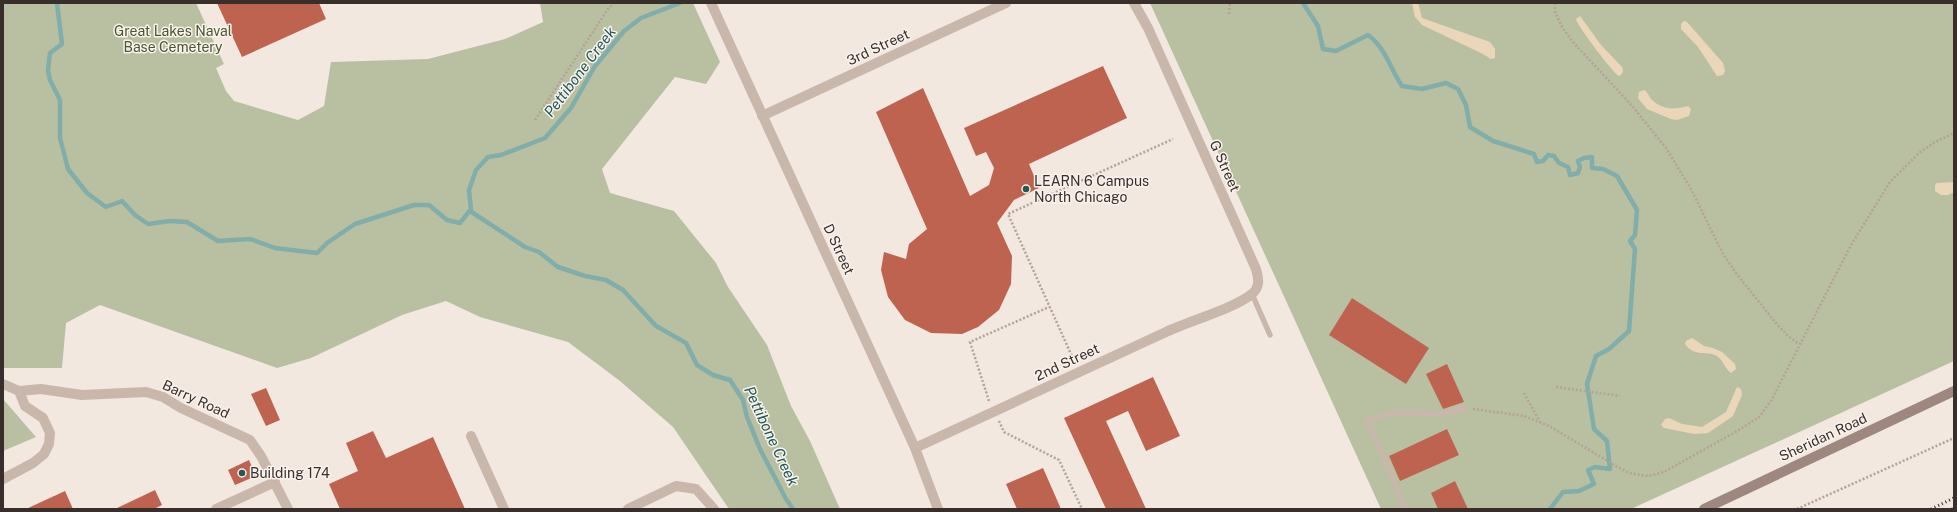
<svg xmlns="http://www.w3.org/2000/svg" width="1957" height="512" font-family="'Public Sans',sans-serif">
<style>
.green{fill:#b8c0a1}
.sand{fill:#ebd6b9}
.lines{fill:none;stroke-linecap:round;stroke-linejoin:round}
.stream{stroke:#81adab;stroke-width:4.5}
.building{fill:#bf6351}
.path{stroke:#b5a197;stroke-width:2.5;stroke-dasharray:2 2;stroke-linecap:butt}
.service{stroke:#cab7ac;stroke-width:5.5}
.minor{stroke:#cab7ac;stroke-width:10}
.secondary{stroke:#9d877e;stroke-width:10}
.rail{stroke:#382e2b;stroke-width:3;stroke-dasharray:1 3;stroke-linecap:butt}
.poi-dot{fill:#225857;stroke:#f9f2ed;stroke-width:1.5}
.labels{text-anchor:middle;stroke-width:3;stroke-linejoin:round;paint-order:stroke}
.park-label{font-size:14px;fill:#4b5530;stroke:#f9f2ed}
.street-label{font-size:14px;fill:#382e2b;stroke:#f9f2ed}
.poi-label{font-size:14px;fill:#382e2b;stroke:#f9f2ed;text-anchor:start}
.water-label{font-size:15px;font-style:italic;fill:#225857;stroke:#f9f2ed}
</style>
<rect width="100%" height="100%" fill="#f2e8e0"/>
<path class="green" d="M3,3H196L224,64L216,68L226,91L234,101L298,120L324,106L331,62L428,59L505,39L543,22L540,3H693L720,62L706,84L675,77L602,169L610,193L674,211L716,263L728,287L767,345L791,406L810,441L840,509H729L673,427L620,381L568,342L480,317L446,301L402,315L311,358L277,368L100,305L66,323L62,368H3Z
M1150,3H1954V361L1631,509H1381Z
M3,399L36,437L3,451Z"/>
<path class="sand" d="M1412,3H1418L1422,18L1490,42L1495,49V58L1491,59L1483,54L1422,25L1415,17Z
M1580,16L1601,45L1622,67L1623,71L1621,75L1619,76C1614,74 1576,24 1576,19Z
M1684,21L1687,22L1723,63L1725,71L1723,75L1717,76L1698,47L1681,29V24Z
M1644,90C1648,92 1649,97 1652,100C1663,110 1675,110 1688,106L1691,109L1689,116L1677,120L1671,119L1647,109L1638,98L1639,92Z
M1954,182V192L1948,195H1941L1935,191V185L1937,183Z
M1692,338L1704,346L1713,348L1722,352L1735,364L1736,369L1731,373C1725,369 1724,361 1717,356C1707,350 1695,358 1685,344L1686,341Z
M1737,387L1741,389L1742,395L1733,416L1708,433L1694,434L1664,428L1661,425L1665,419L1669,418L1682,424L1702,427L1726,412Z"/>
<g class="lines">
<path class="stream" d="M57,3L62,44L50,53L48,70L50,80L60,100V138L68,169L87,193L106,207L122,201L135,215L148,224L170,221L187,222L218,241L250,239L275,248L317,253L327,243L355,224L414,205H429L447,220L460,223L471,209L469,190L476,170L488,157L501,155L545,138L571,108L595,66L624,31L641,18L680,3
M1303,3L1318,26L1323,49L1336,51L1368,35C1385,47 1391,70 1402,86L1422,89L1446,83L1458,89L1466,105L1470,127L1493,141L1534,154L1537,162L1543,161L1548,155L1554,156L1559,163L1568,167L1570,175L1578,173L1580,167L1578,161L1584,158L1592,157V168L1603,169L1617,176L1637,210L1635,235L1630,241L1635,249L1629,331L1609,349L1596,356L1587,384L1594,429L1607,441L1610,469L1595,467L1588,470L1594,484L1579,491L1563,492L1550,509
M470,211L525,247L539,252L558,267L585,276L606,280L623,290L656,326L686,343L697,365L713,375L730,380L743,400L747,417L760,449L786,499L793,509"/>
</g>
<path class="building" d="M217,3H319L326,19L242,57Z
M1103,66L1127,118L1029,164L1039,188L1014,200L997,223L1012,256L1011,284L999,310L978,327L962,334L931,333L905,320L888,297L881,270L884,252L906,259L909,244L927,229L876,112L923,88L970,196L989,185L994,168L986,152L976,156L964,128Z
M1352,298L1429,348L1406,384L1329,335Z
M1447,364L1464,402L1443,409L1426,374Z
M1153,377L1180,436L1146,451L1128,411L1106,421L1146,509H1106L1064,418Z
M266,388L280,420L266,426L251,394Z
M1447,429L1459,455L1400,481L1389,456Z
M373,431L386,458L433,437L465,509H340L329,484L358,471L346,443Z
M249,460L256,476L235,485L228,470Z
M1043,468L1061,509H1017L1006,484Z
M1455,481L1468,509H1438L1431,493Z
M155,490L162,505L154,509H115Z
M65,491L73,509H26Z"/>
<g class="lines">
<path class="path" d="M1555,3V12L1562,27L1572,41L1633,107L1666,148L1691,189L1723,254L1736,273L1775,322L1788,336L1799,344
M1229,14L1230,3
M535,120L608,9L614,3
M1075,363L1008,214L1173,139
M1556,387L1620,396
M1524,393L1540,422
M989,401L970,342L1049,307
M1473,409L1524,416L1549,426L1616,466L1629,473L1648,476L1664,472L1739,430L1759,417L1771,401L1851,245L1890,182L1919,153L1935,142L1954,133
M999,421L1004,432L1059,460L1082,509
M1797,509L1954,438"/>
<path class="service" d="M1252,294L1270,335
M1405,509L1367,419L1399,412L1442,414L1465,408"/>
<path class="minor" d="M711,3L915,448L938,509
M762,116L1006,3
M3,384L19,391L41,389L82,395L146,392L163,397L181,408L250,440L261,456L288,509
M471,436L504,509
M915,448C998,409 1082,371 1166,332C1189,321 1233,309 1252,294C1260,287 1259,279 1256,269L1148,28L1134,3
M3,479L33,463L44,454L49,444L50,433L43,418L25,406L19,391
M216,509L275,482
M628,509L676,486L696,489L714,509"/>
<path class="secondary" d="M1704,509L1954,391"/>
<path class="rail" d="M1931,509L1954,498
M1952,509L1954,508"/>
</g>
<g class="poi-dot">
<circle cx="1026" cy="189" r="4"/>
<circle cx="242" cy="473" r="4"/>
</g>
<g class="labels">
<g class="park-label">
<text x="173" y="36">Great Lakes Naval<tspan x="173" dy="16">Base Cemetery</tspan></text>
</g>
<g class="street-label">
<text transform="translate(878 47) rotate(-25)" y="5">3rd Street</text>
<text transform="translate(1225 166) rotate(66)" y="5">G Street</text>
<text transform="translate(839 249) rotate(65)" y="5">D Street</text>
<text transform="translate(1067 362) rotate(-25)" y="5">2nd Street</text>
<text transform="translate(196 399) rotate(25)" y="5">Barry Road</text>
<text transform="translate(1823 437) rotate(-25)" y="5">Sheridan Road</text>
</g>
<g class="poi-label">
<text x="1034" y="186">LEARN 6 Campus<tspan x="1034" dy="16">North Chicago</tspan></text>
<text x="250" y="478">Building 174</text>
</g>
<g class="water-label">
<text transform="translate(580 72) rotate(-53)" y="5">Pettibone Creek</text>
<text transform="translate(771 436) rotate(65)" y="5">Pettibone Creek</text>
</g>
</g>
<rect width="1957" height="512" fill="none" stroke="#382e2b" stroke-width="8"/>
</svg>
